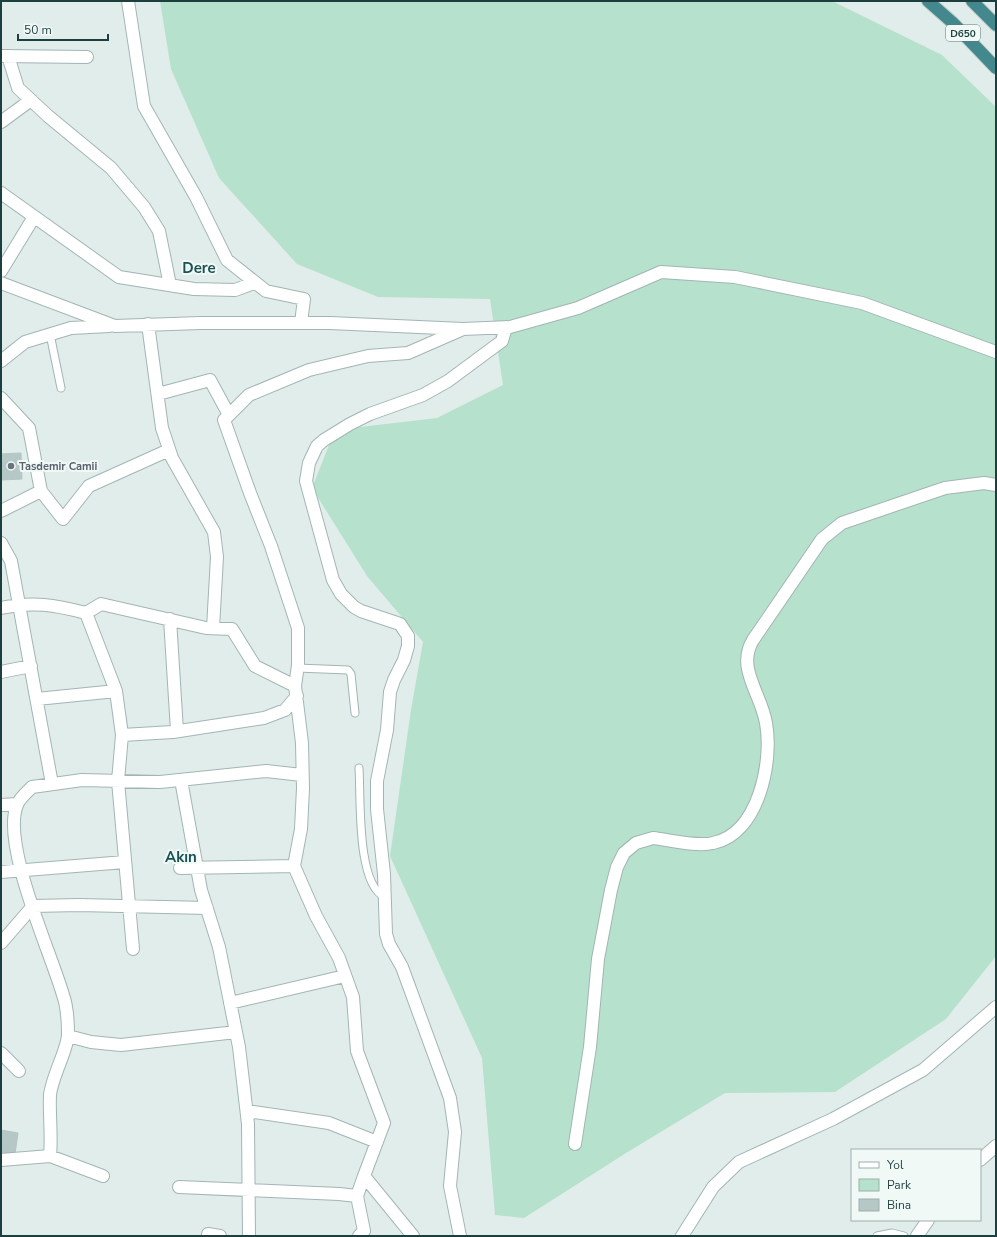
<svg xmlns="http://www.w3.org/2000/svg" width="997" height="1237" font-family="'Nunito Sans',sans-serif">
<style>
.green{fill:#b6e1cd}
.building{fill:#b5c8c5;stroke:#b1c7c4}
.lines{fill:none;stroke-linecap:round;stroke-linejoin:round}
.service-casing{stroke:#a2b5b4;stroke-width:9}
.minor-casing{stroke:#a2b5b4;stroke-width:14}
.trunk-casing{stroke:#c0c9c9;stroke-width:14}
.service{stroke:#fff;stroke-width:7}
.minor{stroke:#fff;stroke-width:12}
.trunk{stroke:#43888c;stroke-width:12}
.worship-dot{fill:#6b7280;stroke:#f1f9f7;stroke-width:1.5}
.labels{text-anchor:middle;stroke-width:4;stroke-linejoin:round;paint-order:stroke}
.shield{fill:#f1f9f7;stroke:#5d7776;stroke-width:1}
.shield-label{font-size:10px;font-weight:bold;fill:#1e3f3f}
.worship-label{font-size:11px;font-weight:bold;fill:#5b616d;stroke:#f1f9f7;text-anchor:start}
.district-label{font-size:15px;font-weight:bold;fill:#185254;stroke:#f1f9f7}
</style>
<rect width="100%" height="100%" fill="#e0edeb"/>
<path class="green" d="M160,1H832L942,55L996,107V956L946,1019L835,1092L725,1093L626,1153L524,1218L495,1215L482,1058L390,856L411,710L423,642L367,576L312,488L335,430L437,418L503,385L490,299L378,297L297,264L219,178L171,69Z"/>
<path class="building" d="M21,453L22,479L1,480V454Z
M1,1130L18,1133L15,1154L1,1152Z"/>
<g class="lines">
<g class="service-casing">
<path id="service" d="M50,334L61,388
M297,668L348,670L351,674L355,713
M359,768C361,795 356,885 385,897
M877,1236L892,1233L904,1236"/>
</g>
<g class="minor-casing">
<path id="minor" d="M128,1L144,106L196,197L227,260L266,291L304,299L301,323
M1,56L87,57
M8,56L18,88L48,116L111,168L144,207L159,231L170,285
M1,122L31,100
M1,193L119,277L194,289L235,290L254,283
M1,271L34,217
M1,283L115,326L200,323H330L463,329L510,327L578,308L661,272L735,277L862,303L996,352
M148,324L162,428L172,458L214,532L217,557L213,628
M1,361L25,342L71,328L109,326
M158,394L210,380L229,415
M1,398L29,428L41,491L63,519L89,486L169,450
M1,511L41,491
M1,543L11,561L52,784
M1,608C33,601 55,605 86,613L101,604L206,628L232,629L255,666L295,686
M86,613L116,691L122,735L118,781L133,949
M170,619L177,731
M1,672L31,666
M37,699L116,691
M122,735L173,732L264,718L285,710L297,696
M181,780L201,890L219,947L239,1047L248,1124L249,1236
M1,805L17,804
M180,868L294,866
M1,872L125,862
M1,943L33,906L79,905L207,908
M230,1003L345,976
M68,1036L91,1042L121,1045L236,1032
M1,1053L19,1071
M247,1111L329,1123L377,1142
M575,1144L590,1047L598,959L611,890L617,867L624,853L636,843L653,838C670,840 697,847 713,843C759,834 773,761 766,723C761,693 736,668 753,640L822,539L842,523L945,488L984,483L996,485
M50,1156C52,1135 49,1115 50,1095C52,1076 68,1049 68,1034C68,1022 67,1006 63,995C51,953 1,844 17,805C19,799 27,792 32,787L82,780L160,782L266,771L302,775
M1,1160L50,1156L103,1176
M980,1160L996,1146
M179,1187L339,1194L357,1196
M208,1236V1234L220,1236
M359,1236L364,1231L357,1196L364,1176
M413,1236L364,1176L384,1123L357,1051L353,997L339,958L316,916L294,866L301,829L303,788L302,743L295,686L298,665V628L271,546L250,493L224,420L249,395L309,370L368,356L408,353L463,329
M460,1236L450,1186L455,1132L450,1098L402,967L389,944L386,934L384,874L377,809V781L387,730L390,692L394,680L404,660L408,646V636L400,624L361,611L354,607L341,594L333,580L306,481L309,463L317,446L324,440L350,424L370,414L423,395L448,381L502,341L506,327
M682,1236L713,1187L739,1162L833,1119L923,1070L996,1007
M917,1236L928,1220"/>
</g>
<g class="trunk-casing">
<path id="trunk" d="M928,1L953,23L996,68
M972,1L996,25"/>
</g>
<use href="#service" class="service"/>
<use href="#minor" class="minor"/>
<use href="#trunk" class="trunk"/>
</g>
<circle class="worship-dot" cx="11" cy="466" r="4"/>
<g class="labels">
<rect class="shield" x="946" y="25" width="34" height="16" rx="3"/>
<g class="shield-label">
<text x="963" y="37">D650</text>
</g>
<g class="worship-label">
<text x="19" y="470">Tasdemir Camii</text>
</g>
<g class="district-label">
<text x="199" y="273">Dere</text>
<text x="181" y="862">Akın</text>
</g>
</g>
<rect width="997" height="1237" fill="none" stroke="#1e3f3f" stroke-width="4"/>
<rect x="851" y="1149" width="130" height="72" fill="#f1f9f7" stroke="#9dafad"/>
<rect x="859" y="1162" width="20" height="6" fill="#ffffff" stroke="#9dafad"/>
<text x="887" y="1169" font-size="12" fill="#1e3f3f">Yol</text>
<rect x="859" y="1179" width="20" height="12" fill="#b6e1cd" stroke="#9dafad"/>
<text x="887" y="1189" font-size="12" fill="#1e3f3f">Park</text>
<rect x="859" y="1199" width="20" height="12" fill="#b5c8c5" stroke="#9dafad"/>
<text x="887" y="1209" font-size="12" fill="#1e3f3f">Bina</text>
<path d="M18 34v6h90v-6" fill="none" stroke="#1e3f3f" stroke-width="2"/>
<text x="24" y="34" font-size="12" fill="#1e3f3f" stroke="#f1f9f7" stroke-width="3" paint-order="stroke">50 m</text>
</svg>
